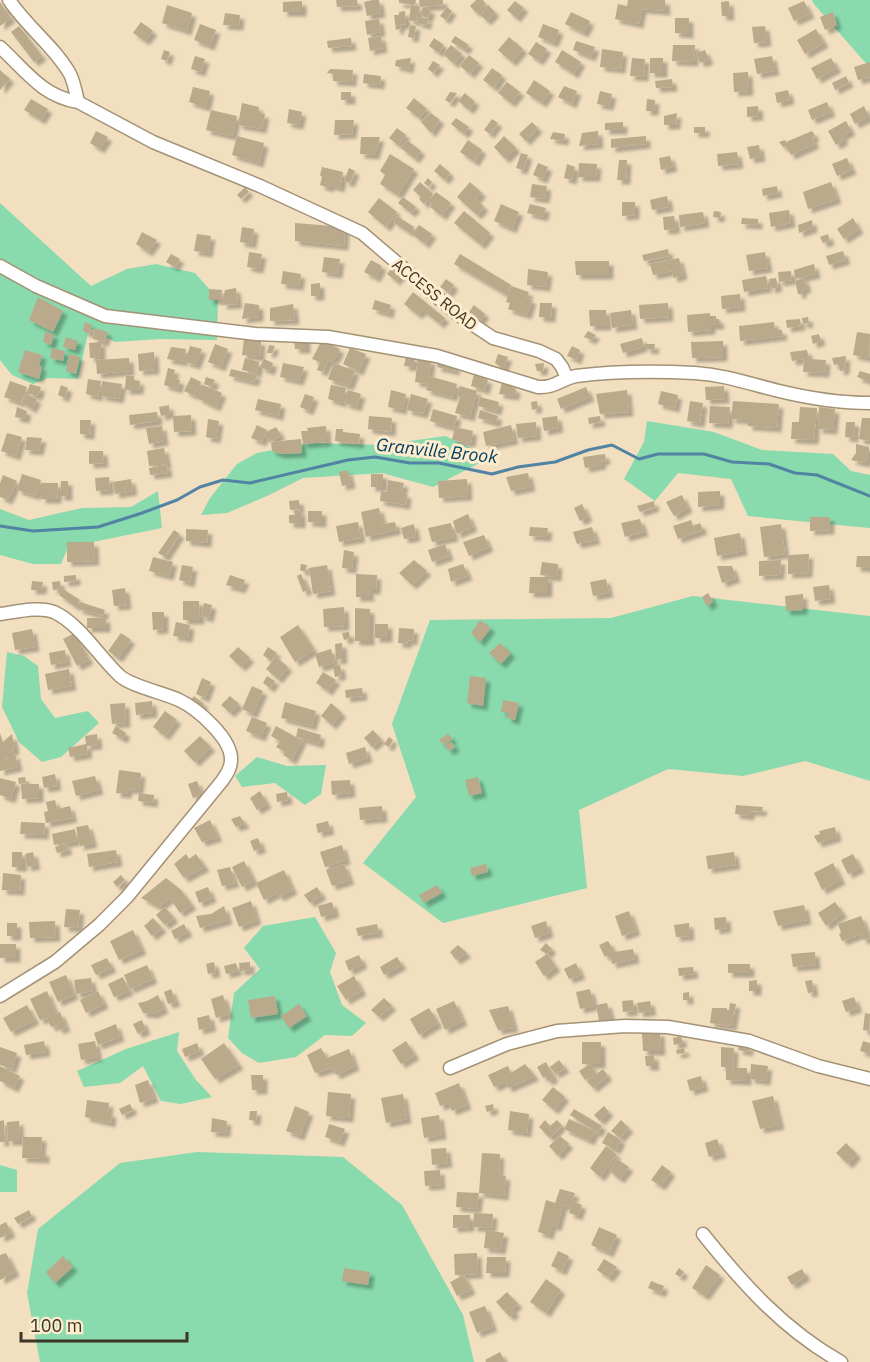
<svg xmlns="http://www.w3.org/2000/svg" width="870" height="1362" font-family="'IBM Plex Sans',sans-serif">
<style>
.green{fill:#89daac}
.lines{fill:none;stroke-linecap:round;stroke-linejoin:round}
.stream{stroke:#5183a3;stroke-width:3}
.building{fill:#baa98b;filter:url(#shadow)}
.street-casing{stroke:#a39275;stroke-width:15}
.street{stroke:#fff;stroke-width:12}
.labels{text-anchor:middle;stroke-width:6;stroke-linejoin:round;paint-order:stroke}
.street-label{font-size:16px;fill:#3c3528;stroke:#feeccd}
.water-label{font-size:18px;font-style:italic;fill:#014063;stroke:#feeccd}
</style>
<defs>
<filter id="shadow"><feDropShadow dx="4.5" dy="4.5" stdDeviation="1.5" flood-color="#0004"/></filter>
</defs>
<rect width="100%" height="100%" fill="#f1dfc0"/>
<path class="green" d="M812,0H870V68L813,3Z
M0,203L91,286L127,269L156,264L195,273L218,299L217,340L161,339L115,342L89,328L78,379L48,378L33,384L12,375L0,360Z
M647,421L714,432L762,450L833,454L851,471L870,475V528L748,516L731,479L678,473L655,501L624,479L644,442Z
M445,436L491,457L433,487L382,473L303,478L267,496L227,513L201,515L210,498L237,464L257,453L311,443L383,445Z
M158,491L162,528L68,547L61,564H33L0,555V509L29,520L82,508L131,507Z
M693,596L870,616V781L805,761L743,776L668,769L579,810L587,888L443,923L363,863L416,797L392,724L430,620L611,618Z
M7,652L24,656L38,666L41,699L55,718L88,711L99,723L61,757L42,762L19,742L2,707Z
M257,757L287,766L326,765L321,794L305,805L275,783L242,787L235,776Z
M315,917L336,953L330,972L342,1005L366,1023L352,1036L325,1035L296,1057L259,1063L242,1053L228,1038L234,993L260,969L244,948L263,926Z
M179,1032L177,1051L196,1080L212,1097L181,1104L161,1101L143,1066L120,1083L84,1087L77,1071L126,1049Z
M197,1152L343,1157L402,1205L463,1315L474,1362H40L27,1293L38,1229L120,1163Z
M0,1165L17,1170V1192H0Z"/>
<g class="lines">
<path class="stream" d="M0,526L33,531L98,527L142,513L177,500L200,487L223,480L250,483L348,460L375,457L410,463H439L492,474L518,467L555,462L588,450L612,445L639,459L658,454H704L732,462L769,464L795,473L817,475L870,496"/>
</g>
<path class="building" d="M336,0H357L358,6L337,7Z
M373,0H379L381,13L367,16L364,2Z
M399,0H416L415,5L399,3Z
M419,0H443V5L420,7Z
M476,0H483L486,4L476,13L470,6Z
M628,0H665L666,11L642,9L639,24L615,19L618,4L627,6Z
M302,1V12H283V2Z
M515,1L524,8L516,18L507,10Z
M729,1L730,16H722L721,2Z
M804,1L810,14L794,21L788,8Z
M0,2L11,18L0,26Z
M167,5L192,13L187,31L162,23Z
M411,5L420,7L416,22L409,20Z
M488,5L495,12L487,21L480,15Z
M423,7L431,10L428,18L420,15Z
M447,7L452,11L446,20L440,16Z
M405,11L406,24L400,25V29L396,30L394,15H399V12Z
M571,12L590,21L584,33L565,24Z
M833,12L837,25L825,30L820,17Z
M225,13L240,15L239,26L223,25Z
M419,17L428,19L427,25L417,23Z
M675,18H689V34L675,33Z
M379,19L381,32L367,35L365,21Z
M141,22L153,31L145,41L133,33Z
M200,24L216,30L210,46L194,40Z
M543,24L559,30L554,43L538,37Z
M410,25L416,26L414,38L408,37Z
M19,26L42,56L34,62L11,32Z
M765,26L767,42L754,43L752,27Z
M816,29L824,43L805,54L797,40Z
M381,36L383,48L370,51L368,38Z
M455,36L469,45L465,50L451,42Z
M509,37L523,49L512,62L498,50Z
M351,38L352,46L328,48L327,41Z
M434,38L444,45L439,53L429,46Z
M576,41L595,47L591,57L573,50Z
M536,42L547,49L539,61L528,54Z
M451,45L462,54L454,64L443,54Z
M673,45H695L694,62L672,61Z
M602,49L623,52L621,69L600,67Z
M164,50L170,52L167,61L161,59Z
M562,50L581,62L574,74L555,62Z
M705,50L709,60L700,63L696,53Z
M469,55L479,63L470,74L460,66Z
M195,56L205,59L201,72L191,69Z
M772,56L775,71L757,74L754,59Z
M411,58L409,69L395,66L396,60Z
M632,58L645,59L644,77L630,76Z
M650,58H663V73H650Z
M831,58L837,68L817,79L811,68Z
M433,61L440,65L433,73L428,69Z
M870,62V77L858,80L854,67Z
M492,68L502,75L494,88L483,80Z
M330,69L353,70L352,82L333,81V74L327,73Z
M0,70L10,79L0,90Z
M748,72L749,91L734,92L733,73Z
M364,74L381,76L380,85L363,83Z
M846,76L849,83L835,90L832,83Z
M672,79L673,87L656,88L655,81Z
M534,80L550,91L542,103L526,93Z
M507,82L520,92L511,103L498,93Z
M564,86L577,91L572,104L558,97Z
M193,87L210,91L206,107L189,102Z
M788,90L790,100L777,103L775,93Z
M600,91L612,94L609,106L597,104Z
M341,92H351V100H341Z
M450,92L457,93L450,103L445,100Z
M465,93L475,102L469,110L458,101Z
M414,98L427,109L419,118L406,108Z
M31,99L48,109L41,120L24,110Z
M647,99L655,100L654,111H646Z
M827,102L831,112L812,120L808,110Z
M242,103L259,107L258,113L265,114L262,129L238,125Z
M758,106L759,116L747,117V107Z
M864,106L869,117L855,124L850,114Z
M289,109L302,112L299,125L287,123Z
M211,110L237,116L232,136L206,130Z
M431,113L440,120L431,133L421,122Z
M677,113L676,125H664V116Z
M456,118L469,127L464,134L451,124Z
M492,119L498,123L490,134L484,130Z
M335,120H354L352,134L334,135Z
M846,121L851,131L842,136L844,140L836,145L828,131Z
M532,122L538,128L526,141L519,134Z
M623,122V130H605V123Z
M694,127H705V133H694Z
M397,128L406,135L398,145L389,138Z
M96,131L108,137L100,149L90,143Z
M598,131L599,144L579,146L582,133Z
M812,131L815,136L812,138L815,144L791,155L786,146L784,148L779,142L785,140L786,142Z
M553,132L565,134L564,141L550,139Z
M237,136L264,143L259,163L232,155Z
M504,136L516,148L505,159L494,147Z
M646,136V144L611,148V139Z
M361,137H380L375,155L360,154Z
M407,140L421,151L415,159L401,148Z
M468,140L482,150L475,162L460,152Z
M759,145L761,157L750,159L747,147Z
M737,152L739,164L718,166L717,154Z
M521,153L528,155L523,170L516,168Z
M390,154L414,169L398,195L380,184L385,175L380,171Z
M670,156L673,167L661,170L659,158Z
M847,158L852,170L837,176L832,164Z
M619,160H627L626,180H617Z
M538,163L548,167L543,179L533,175Z
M579,163L597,164L596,177H578Z
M440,164L450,173L445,180L434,171Z
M567,164L575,167L572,180L564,178Z
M322,167L343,172L340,188L330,185L328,188L320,185L322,177L320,175Z
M349,168L355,171L350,183L344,181Z
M428,178L432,182L429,187L424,183Z
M420,182L433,194L424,204L419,199L421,197L413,190Z
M470,182L482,193L476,199L484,207L477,215L457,197Z
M831,182L837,199L808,209L803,192Z
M532,184L547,186L545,199L530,197Z
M777,186L778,193L763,196L762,189Z
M245,187L249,192L241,199L237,195Z
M436,192L451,203L442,216L430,207L432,204L429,201Z
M667,196L669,207L652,210L650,200Z
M403,197L416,207L411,213L398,203Z
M379,198L397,212L386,227L368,212Z
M622,202H635V215L622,216Z
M501,204L519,212L512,229L494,221Z
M530,204L546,208L543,217L527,213Z
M789,210L791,223L771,227L769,213Z
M464,211L490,233L481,245L454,223Z
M714,211L721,212L720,218L713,217Z
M703,212L705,223L680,227L679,215Z
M397,216L414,227L410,233L393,222Z
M674,216L676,229L664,230L663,217Z
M742,218L758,219V225L741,224Z
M853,218L859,229L844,239L837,229Z
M812,220L813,228L799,233L798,225Z
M295,223L345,227L344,246L295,241Z
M419,225L432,234L425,244L412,234Z
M242,227L254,229L252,244L240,242Z
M142,232L157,240L148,252L136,244Z
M197,234L211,236L208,253L194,251Z
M828,234L830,241L823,243L820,237Z
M668,249L669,256L644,261L642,255Z
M843,251L846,260L829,265L826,256Z
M249,252L262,254L259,269L247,267Z
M765,252L768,268L749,271L746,255Z
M171,254L180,259L175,267L166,262Z
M460,254L511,285L505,294L454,264Z
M324,257L340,259L338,274L322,272Z
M679,258L683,275L673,278L672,271L653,275L650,264Z
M371,260L382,266L376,278L364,272Z
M575,261H609V275H576Z
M814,264L816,274L795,279L794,270Z
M393,267L401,274L396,281L387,274Z
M528,269L548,272L546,287L527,285Z
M283,271L301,274L299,286L281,284Z
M791,271L792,280L779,282L778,272Z
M766,276L768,288L744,292L742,280Z
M776,278L778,287L771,289L769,279Z
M804,278L807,288L802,290V294H798L795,281Z
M446,279L454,285L449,293L440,287Z
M320,283V296H311V284Z
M511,286L529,292L527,298L532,300L527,315L508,309L510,303L506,302Z
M236,288L238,304L222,305L225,290Z
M209,289L222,290L221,300H209Z
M413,292L445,318L440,324L422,310L418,315L404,304Z
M740,294L741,307L722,309L721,296Z
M38,297L63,311L53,332L29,320Z
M375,300L391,305L389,314L372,309Z
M245,303L259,305V317L242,319Z
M540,303H552L551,318L539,317Z
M668,303L669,317L640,319L639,305Z
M293,304L295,320L270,321V308Z
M474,305L485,314L480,321L469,312Z
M589,310H606L607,326H590Z
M631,310L633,325L612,328L610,313Z
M710,313V316H716V319H719L720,325H711V330L688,332L687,315Z
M808,317L809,323L803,324L802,318Z
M800,319L801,326L787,328L786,320Z
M85,322L92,325L89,334L83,331Z
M774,322L775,330H782L783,336L740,341L739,326Z
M94,328L108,332L104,342L93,339Z
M588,331L596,335L591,340L584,337Z
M45,332L54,335L51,345L43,342Z
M857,332L870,334L869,358L853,355Z
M819,334L821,341L813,344L811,336Z
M66,337L78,341L75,350L63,347Z
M294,337H306V349H295Z
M642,338L644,347L623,353L620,344Z
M244,339L261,341L260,357L242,355Z
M322,340L340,349L335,359L328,362L323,372L317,370L320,362L312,359Z
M723,341V357L692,358L691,342Z
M101,342V358H90L89,343Z
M215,344L228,349L221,367L208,362Z
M646,344H655L654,350L646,349Z
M269,345L275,346L272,353H267Z
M190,346L202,349L196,365L185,362Z
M572,346L580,350L577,360L567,356Z
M171,347L186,349L183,362L167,359Z
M52,348L65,351L63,361L50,358Z
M350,348L366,354L359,371L343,364Z
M25,350L42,355L39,366L42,367L39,379L18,372Z
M807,350L809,359L826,360L825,373L803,372L804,359L792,361L790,352Z
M154,352L155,370L139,371L138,354Z
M69,354L80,357L76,374L66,371Z
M498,354L508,357L503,369L495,363Z
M406,356L415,357L413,367L404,366Z
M846,356L845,370L840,371L838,364L834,365L832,358Z
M129,358L130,371L97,374L96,360Z
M245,358L259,362L257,373L242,370Z
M418,358L431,360L429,376L457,384L453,397L426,390L428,384L415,382Z
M264,359L273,363L270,371L260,367Z
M438,361L456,366L455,371L437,367Z
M283,363L304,367L299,381L280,377Z
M334,363L355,371L349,386L328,379Z
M544,363L543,371H537L535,364Z
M168,368L175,370L173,378L180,380L178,389L164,385Z
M231,369L257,375L254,382L229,376Z
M860,371L870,374V382L857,377Z
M474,374L488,380L485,390L471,386Z
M126,376H134V380L140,381L139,390H125Z
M191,377L201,382L195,396L184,391Z
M206,377L215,380L212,387L204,384Z
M88,379L101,381L98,397L86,394Z
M10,381L27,387L21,403L4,397Z
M102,381L122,384L119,399L101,396Z
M502,382L516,389L515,396L499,394Z
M30,384L41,387L38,396L27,393Z
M61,385L68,388L65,398L58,395Z
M203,385L222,393L216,407L197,398Z
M331,385L346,388L342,403L328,399Z
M460,386L477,391L470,417L455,413L460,397L457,396Z
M724,386L725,399L706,400L705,387Z
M586,387L590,397L561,409L557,399Z
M348,390L361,394L357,407L344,403Z
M391,390L406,394L402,410L388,407Z
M627,390L629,412L600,414L596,394Z
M661,391L678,395L675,408L658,404Z
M26,394L37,399L32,409L22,403Z
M305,394L314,397L309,411L300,407Z
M411,394L428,399L423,414L407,410Z
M480,397L499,402L497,411L478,406Z
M258,399L281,404L279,416L255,410Z
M537,401L538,408L532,410L531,402Z
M690,401L703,403L700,423L687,421Z
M733,401L779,404L777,428L748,426V420L731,419Z
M169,405L170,414L161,416L159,407Z
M710,406L730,407L728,424L709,423Z
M17,407L27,411L25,419L15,417Z
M800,407L817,408L814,440L791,439L792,422H799Z
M819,407L835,409L833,430L818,429Z
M433,409L457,416L454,428L430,421Z
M480,410L498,416L496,423L478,418Z
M157,412L158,421L130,425L129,415Z
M191,415L192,431L174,432L173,416Z
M369,416L392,418L391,432L368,429Z
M557,416L559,428L544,431L542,418Z
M600,416L601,422L589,424L588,418Z
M862,418H870V441L859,439Z
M208,419L219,421L216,439L206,437Z
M80,420H91L90,435L80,434Z
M536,422L537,436L518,438L516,424Z
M846,422H855L854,438L845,437Z
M257,425L267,430L266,432L276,427L281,435L269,442L265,434L262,442L251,438Z
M511,425L514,440L486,446L483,432Z
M162,426L164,441L149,444L146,428Z
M326,426L327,442L303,444L301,431H308L307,428Z
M455,427L473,431L471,443L452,440Z
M336,429H343V432L360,434L359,444L335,441Z
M7,433L22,437L16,456L1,451Z
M27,437L42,438L39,451L25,450Z
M301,439L302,453L281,454L272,451L271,442Z
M856,444L869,447V456L865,463L851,460L856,453Z
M164,448L167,464L149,466L147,451Z
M89,451H103L104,463L89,464Z
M605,454L606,460L601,461L602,465L585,468L583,457Z
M167,465L168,473L150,475L149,468Z
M348,470L351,484L342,486L339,472Z
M528,473L531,487L511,491L506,477Z
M22,474L41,480L36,496L17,490Z
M371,474H383V487H371Z
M3,475L17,481L8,500L0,497V483Z
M109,477L110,490L96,491L95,478Z
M131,479L133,491L115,494L113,482Z
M467,479L468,496L439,498L438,481Z
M388,480L404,483L402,493L407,494L406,505L380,501L381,491L387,492Z
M61,481H68V496H60Z
M41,483H58L57,499H41Z
M720,491V505L698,507V492Z
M682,495L688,508L674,516L666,502Z
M299,500L300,509L290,510L289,501Z
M654,501L655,507L640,512L637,506Z
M582,504L588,517L580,521L574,508Z
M379,508L383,524L395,522L397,530L366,537L361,512Z
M295,510L301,511V524L289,523V515H295Z
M308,511H322V523L308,522Z
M468,514L473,527L457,534L453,521Z
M810,517H830V530L810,531Z
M640,519L644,532L625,537L621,523Z
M691,520L693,526L700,523L703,530L678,539L673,526Z
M358,522L361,538L339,542L336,526Z
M451,523L454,537L432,542L428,528Z
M414,524L416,537L404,539L401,528Z
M781,524L785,554L764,557L760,527Z
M530,527L548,528L547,537L529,536Z
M592,527L596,540L577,544L573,532Z
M186,529L208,530L207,543L186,541Z
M174,530L180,534L165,557L158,553Z
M740,533L743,551L717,556L714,538Z
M484,535L489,547L469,556L463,542Z
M67,542H94L95,561L67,562Z
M445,544L449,556L432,562L428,550Z
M344,550L354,552L352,569L342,568Z
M809,554L808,573L788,574V555Z
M857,556H870V568L856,567Z
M153,557L173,562L169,576L149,571Z
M414,560L427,571L412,585L399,573Z
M781,560L780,575L759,576V561Z
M542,562L558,564L557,577L540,575Z
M301,564L307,565L305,572L300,570Z
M463,564L468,576L451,582L448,569Z
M182,565L193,567L190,583L179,580Z
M327,565L331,591L313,594L309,568Z
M717,566H732L736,578L722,583Z
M301,574L308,590L303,592L297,576Z
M356,574L377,575L376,590H369L370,597H356Z
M76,575V581L64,582V576Z
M230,575L245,580L241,589L226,585Z
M530,577H548V593H529Z
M606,579L609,593L593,596L590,582Z
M32,581L43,582L42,590H31Z
M60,581L61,589L53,590L52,582Z
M829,585L831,599L815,601L813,587Z
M125,588L127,605L114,606L112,590Z
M63,589L80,600L76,607L59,595Z
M708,593L713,602L707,606L702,597Z
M803,594V610L786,611L785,596Z
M183,601H199L200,620H183Z
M80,602L105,610L103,616L78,609Z
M204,603L212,605L209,618L201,616Z
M344,607L345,626L324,627L323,609Z
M355,608L370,609V641H355Z
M152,612H164V629L153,630Z
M87,618H106V628H87Z
M480,620L491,628L480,642L471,633Z
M176,622L190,625L188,638L173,636Z
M375,624H388V638H375Z
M298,625L314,650L295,662L280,637Z
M399,628L414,629L413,641L408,640L407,644L398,643Z
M32,629L35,647L15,650L12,633Z
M349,632L350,638L344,640L342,633Z
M75,633L89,660L77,666L63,639Z
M121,633L131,640L118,658L108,651Z
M342,643L343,659L336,660L335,644Z
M500,643L511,653L501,664L489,653Z
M238,647L250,658L241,667L229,656Z
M268,647L277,653L271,661L263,655Z
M331,649L335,663L319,667L315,654Z
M65,650L67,662L51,665L49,653Z
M276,657L288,667L278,679L266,669Z
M340,665L342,675L335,677L333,666Z
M69,669L72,686L48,690L45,674Z
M323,672L336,680L328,691L316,683Z
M267,676L275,681L270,688L263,683Z
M470,676L486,678L483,706L467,703Z
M202,678L211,682L205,698L196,694Z
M252,686L263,691L253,714L242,709Z
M362,688L363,696L346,698L345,690Z
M194,696L204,704L199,712L188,704Z
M230,696L239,704L230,713L221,705Z
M503,700L519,703L515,720L507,718L508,713L501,712Z
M152,701L153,713L136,715L135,703Z
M285,702L316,711L312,726L281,718Z
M125,703L126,723L112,724L110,704Z
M331,703L342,713L332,725L321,716Z
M165,711L177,720L165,736L153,727Z
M252,717L267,723L261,737L246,731Z
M116,726L126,733L123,739L112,733Z
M276,726L296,737L298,728L321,735L319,744L296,737L302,740L292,760L283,755L285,752L276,747L280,741L271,736Z
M373,730L381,739L372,747L364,738Z
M0,733L3,742L12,734L15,749L5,757V761L15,753L18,767L0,771Z
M97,734L98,745L87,746L88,754L70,757L68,748L86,744L85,736Z
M448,734L453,739L444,745L439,740Z
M200,736L211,747L195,762L184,751Z
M389,737L393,740L389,747L384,744Z
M452,742L455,747L449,751L445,745Z
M365,747L368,758L349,764L346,753Z
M119,770L141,773L139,790L128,789L127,794L116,793Z
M55,774L57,786L44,788L42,777Z
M95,776L99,790L76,796L72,781Z
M25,777L26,783L19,784L18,778Z
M478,777L482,793L469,796L465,780Z
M0,778L16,782L11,799L0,795Z
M350,780L351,793L332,795L331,781Z
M197,781L202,794L193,798L188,784Z
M21,784H39V798L22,799Z
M260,791L267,804L257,810L250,798Z
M287,792L288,800L277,802L276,794Z
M139,793L154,795L153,803L138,801Z
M55,800L57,809L70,806L73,818L46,823L44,812L48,811L46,802Z
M736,805L763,807L762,812L751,811L749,816L735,814Z
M382,806L383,818L360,820L359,808Z
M240,816L245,824L236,827L231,819Z
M210,820L218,837L202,842L194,828Z
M328,821L330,830L318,833L316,824Z
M21,822L45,823L44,835L20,834Z
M88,825L93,843L80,846L76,827Z
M835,827L837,837L818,843L814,836L820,834L819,831Z
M75,829L77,841L54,845L52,834Z
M258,838L262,848L254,851L250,841Z
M66,844L68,850L57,853L55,847Z
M342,845L346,860L325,867L320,852Z
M116,850L118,862L89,867L87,854Z
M12,852H22L23,867H12Z
M33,852L36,865L27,867L25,854Z
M734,852L736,865L708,869L706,856Z
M186,854L189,859L196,854L205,867L184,878L174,864Z
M853,854L860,868L848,874L841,860Z
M244,861L254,881L242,887L232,867Z
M833,863L841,880L822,890L814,873Z
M344,864L350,880L332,886L326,870Z
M486,864L488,872L472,876L470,868Z
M230,867L235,883L222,886L217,870Z
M284,870L293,890L279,897L277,893L264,900L256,883Z
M3,873L21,875L20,891L2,890Z
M121,875L125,880L117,887L113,882Z
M166,878L181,890L192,905L180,913L170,898L159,907L141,898Z
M437,885L442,893L424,903L419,895Z
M208,887L212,898L199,903L195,892Z
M317,887L322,895L310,903L304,895Z
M251,901L257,920L239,927L232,908Z
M332,902L335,913L321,917L318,906Z
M835,902L843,913L826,926L818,913Z
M804,905L807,920L778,926L773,911Z
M224,906L228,920L200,928L196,916L211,914Z
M165,907L174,918L165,925L156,915Z
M66,909L80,910L78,928L64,927Z
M629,911L636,931L622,936L615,916Z
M861,916L870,938L863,940L861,934L842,941L839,934L841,933L838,924Z
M726,917L727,928L715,930L714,918Z
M153,918L162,928L152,936L144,926Z
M55,921L56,937L30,938L29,922Z
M546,921L549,933L535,938L531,926Z
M7,923H17V936H7Z
M689,923L690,936L676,937L674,925Z
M184,924L188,932L175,939L171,931Z
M377,924L379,933L358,936L356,928Z
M133,930L142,950L119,960L110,941Z
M608,941L615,952L633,949L635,959L612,964L610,953L605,957L599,945Z
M546,943L552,949L547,954L540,950Z
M0,944H16V958H0Z
M458,945L467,953L456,960L450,952Z
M815,952L816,965L793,967L791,954Z
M547,954L556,967L544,976L535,962Z
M359,955L363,964L349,971L345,961Z
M397,957L402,965L384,975L380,967Z
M107,958L112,968L96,975L91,965Z
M214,962L216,973L208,974L206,964Z
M250,962V970L240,971L239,963Z
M236,963L238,971L226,974L224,966Z
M576,963L581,975L569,979L564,969Z
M728,964H750V973H728Z
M147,965L153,979L130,989L124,975Z
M693,967L694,974L679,976L678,968Z
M66,975L74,995L58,1002L49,982Z
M354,976L362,991L346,1000L337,986Z
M123,977L129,991L114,997L108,984Z
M91,978L93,991L76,994L74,980Z
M757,980V991H749V981Z
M812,980L814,992L808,993L805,981Z
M171,989L176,1002L168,1004L164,992Z
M590,989L594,1006L580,1009L576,992Z
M47,991L56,1014L60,1012L66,1027L59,1030L57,1025L51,1027L47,1018L40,1020L36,1012L30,999Z
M98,991L104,1004L86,1013L80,1000Z
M689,992V1000H683V993Z
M158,995L164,1009L153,1014L143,1013L138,1003L147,1001Z
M223,995L229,1014L216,1018L211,999Z
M275,996L278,1014L251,1018L248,1000Z
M854,997L858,1008L846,1012L842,1001Z
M384,998L392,1006L379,1017L371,1010Z
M633,1000L634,1011L623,1012L622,1001Z
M454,1001L463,1021L445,1030L436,1009Z
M650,1001L652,1011L639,1013L637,1003Z
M607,1003L611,1018L599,1021L596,1005Z
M730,1003L736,1004L732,1026L710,1023L712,1008H727V1010H729Z
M299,1004L307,1016L289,1028L281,1016Z
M27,1005L35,1020L11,1032L3,1018Z
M508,1006L514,1028L498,1030L489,1010Z
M429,1008L438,1023L419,1035L410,1019Z
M865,1013L870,1014L869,1031L863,1030Z
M209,1015L212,1027L199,1030L197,1018Z
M142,1020L146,1030L138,1034L133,1024Z
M116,1024L120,1037L98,1045L94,1033Z
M642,1032H660L661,1051H643Z
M681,1036L683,1043L674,1045L673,1038Z
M44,1041L46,1052L26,1055L24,1045Z
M95,1041L98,1057L81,1060L78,1044Z
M406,1041L415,1055L401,1064L392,1050Z
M863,1041L870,1043V1054L860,1051Z
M582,1042H601V1064H582Z
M197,1043L200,1051L185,1057L182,1049Z
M224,1043L239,1065L215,1079L201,1059Z
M739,1044L750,1046L748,1052L738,1050Z
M0,1047L17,1053L12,1069L0,1065Z
M721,1047L734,1048L733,1068H747V1081L726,1080V1067H721Z
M321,1048L327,1058L349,1049L355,1066L336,1075L332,1068L315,1073L307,1055Z
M684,1048L685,1053L677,1054L676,1050Z
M654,1055L655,1066H646L645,1056Z
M559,1060L565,1068L556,1074L550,1067Z
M546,1062L554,1078L548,1081L545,1076L543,1078L537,1067Z
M525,1064L535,1076L508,1088L505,1082L494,1087L488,1075L508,1066L511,1073Z
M590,1064L595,1072L585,1080L579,1071Z
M751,1064L768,1066L766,1081L750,1079Z
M0,1066L20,1076L14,1088L0,1081Z
M603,1069L608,1076L593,1088L587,1081Z
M251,1075H263V1090H252Z
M701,1076L704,1087L690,1091L687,1080Z
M148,1080L154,1098L140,1103L135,1085Z
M459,1083L467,1105L452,1111L449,1103L440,1106L435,1093Z
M553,1087L565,1097L554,1110L542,1100Z
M328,1092L351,1094L349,1118L326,1116Z
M403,1094L407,1119L386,1123L381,1098Z
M773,1096L780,1125L760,1129L752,1101Z
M87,1100L109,1103L108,1113H112L111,1123L85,1117Z
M130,1104L133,1110L122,1115L119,1109Z
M493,1104L494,1110L487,1112L485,1106Z
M295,1106L309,1112L300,1136L286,1131Z
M604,1106L609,1112L600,1121L594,1115Z
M574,1109L602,1126L598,1133L570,1115Z
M250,1111H257L256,1121L249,1120Z
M510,1111L529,1114L527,1133L508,1130Z
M439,1115L442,1135L424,1138L421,1118Z
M212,1118L227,1121L226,1133L211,1132Z
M569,1119L595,1131L590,1141L564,1129Z
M4,1120L5,1142H0V1121Z
M545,1120L550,1126L557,1120L562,1125L550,1138L539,1127Z
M621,1120L629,1128L620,1138L611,1131Z
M19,1121L20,1141H8L7,1122Z
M329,1124L345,1129L340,1142L325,1137Z
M608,1132L621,1140L616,1150L602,1143Z
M560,1136L569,1144L558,1156L549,1146Z
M23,1137H42L41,1152H45V1159L22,1158Z
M717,1139L722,1153L709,1157L705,1143Z
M846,1143L857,1154L848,1164L836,1153Z
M606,1146L617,1155L600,1177L590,1168Z
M446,1148L448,1163L432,1165L431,1149Z
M482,1153L500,1154L499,1175L506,1176L504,1196L479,1193L477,1209L456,1207L457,1192L479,1193Z
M617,1159L629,1167L620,1179L609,1171Z
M662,1165L671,1172L661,1186L651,1180Z
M440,1170L441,1185L425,1186L424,1171Z
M560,1189L575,1193L572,1201L582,1205L578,1216L569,1213L571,1207L563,1205L557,1227L552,1225L549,1235L538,1232L546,1200L555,1203Z
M29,1210L32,1216L18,1224L14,1218Z
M474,1213L493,1214L492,1228L473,1227Z
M453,1215H470V1227L453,1228Z
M6,1222L11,1233L0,1238V1225Z
M599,1227L617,1235L609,1253L591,1245Z
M486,1230L504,1233L501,1250L484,1248Z
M558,1251L569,1256L562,1271L551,1266Z
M6,1253L15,1272L0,1280V1255Z
M477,1253L478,1274L455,1275L454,1254Z
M63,1256L73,1267L55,1283L46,1272Z
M487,1257H506L505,1273H486Z
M604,1259L617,1267L609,1278L597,1270Z
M706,1265L720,1275L705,1296L692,1288Z
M344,1268L370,1272L368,1285L342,1281Z
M679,1268L684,1272L680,1277L675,1274Z
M802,1269L806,1276L792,1285L787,1277Z
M464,1275L471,1290L457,1296L450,1282Z
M546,1279L561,1290L546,1313L530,1302Z
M651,1281L664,1286L661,1293L648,1288Z
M507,1292L518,1304L512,1309L515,1312L510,1317L496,1302Z
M485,1306L493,1327L477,1333L469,1312Z
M500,1352L505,1362H486L485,1360Z"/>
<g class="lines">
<g class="street-casing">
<path id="street" d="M9,0C27,27 54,46 70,74C74,82 76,93 78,102L153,142L260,186L362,233L457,314L493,338L539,351L556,359L562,367L567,378
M0,47C26,71 42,96 78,102
M0,266L36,286L105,316L256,334L328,337L437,356L538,387C555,388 561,379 576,376C615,371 656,371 695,373C726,375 750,384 779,391C808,398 841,403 870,403
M0,614C16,612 39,606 54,612C80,624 100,658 120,676C131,686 164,693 179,700C198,709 232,739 231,760C231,769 226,775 222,781L127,897L99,925L55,962L0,996
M450,1068L507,1044L557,1031L625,1026L668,1027L749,1041L818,1066L870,1079
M703,1234C743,1284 784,1330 841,1362"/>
</g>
<use href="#street" class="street"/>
</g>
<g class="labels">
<g class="street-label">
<text transform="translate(435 294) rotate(39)" y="6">ACCESS ROAD</text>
</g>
<g class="water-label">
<text transform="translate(437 451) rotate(6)" y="6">Granville Brook</text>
</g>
</g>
<path d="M21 1332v9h166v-9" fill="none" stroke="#3c3528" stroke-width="3"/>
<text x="30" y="1332" font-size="18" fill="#3c3528" stroke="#feeccd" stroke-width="4.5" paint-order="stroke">100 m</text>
</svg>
